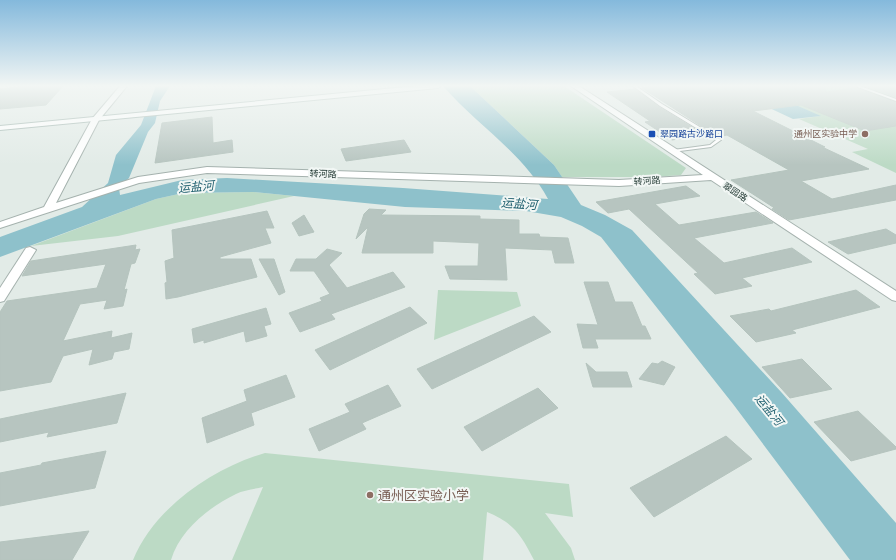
<svg xmlns="http://www.w3.org/2000/svg" width="896" height="560" font-family="'Noto Sans','Noto Sans SC',sans-serif">
<style>
.green{fill:#bcdac5}
.water{fill:#8ec1cb}
.building{fill:#b7c5c0;stroke:#b5c4be}
.lines{fill:none;stroke-linecap:round;stroke-linejoin:round}
.service-casing{stroke:#a5b2ae;stroke-width:2}
.minor-casing{stroke:#a5b2ae;stroke-width:2}
.tertiary-casing{stroke:#a5b2ae;stroke-width:2}
.secondary-casing{stroke:#a1b5af;stroke-width:2}
.service{fill:#fff;fill-rule:evenodd}
.minor{fill:#fff;fill-rule:evenodd}
.tertiary{fill:#fff;fill-rule:evenodd}
.secondary{fill:#fff;fill-rule:evenodd}
.transit-dot{fill:#1a4fb4;stroke:#f2f7f5;stroke-width:1.5}
.education-dot{fill:#8d6e63;stroke:#f2f7f5;stroke-width:1.5}
.labels{text-anchor:middle;stroke-width:4;stroke-linejoin:round;paint-order:stroke}
.far-transit-label{font-size:9px;fill:#164399;stroke:#f2f7f5;text-anchor:start}
.far-education-label{font-size:9px;fill:#785e54;stroke:#f2f7f5;text-anchor:end}
.far-street-label{font-size:9px;fill:#233a34;stroke:#f2f7f5}
.water-label{font-size:12px;font-style:italic;fill:#236271;stroke:#f2f7f5}
.near-education-label{font-size:13px;fill:#785e54;stroke:#f2f7f5;text-anchor:start}
</style>
<rect width="100%" height="100%" fill="#e2ebe7"/>
<path class="green" d="M470,86H564L686,168L681,175L653,177H562L554,165Z
M752,86H896V173L852,152L868,149L799,119L820,116Z
M253,192L294,196L118,236L31,246L156,199L183,193Z
M438,290L517,292L521,306L434,340Z
M265,453L569,484L573,517L545,513L571,548L575,560H534C521,535 514,523 487,512L483,560H232L263,487C255,489 244,490 236,494C209,507 180,530 171,560H133C154,508 213,468 265,453Z"/>
<path class="water" d="M156,86H170L160,101L155,123L148,132L129,178L119,188L120,195L182,180L227,178L403,188L548,199C523,153 477,125 443,86H470L554,165L581,205L605,215L632,230L782,393L896,523V560H850L733,404L601,237L582,226L561,217L526,211L405,207L253,192L183,193L156,199L0,257V237L82,207L108,183L116,155L141,125Z
M722,86H752L821,116L793,119Z"/>
<path class="building" d="M32,86H63L46,105L0,109V89Z
M660,86H825L826,92L856,88L896,102V126L865,131L801,105L753,111L825,147H822L869,169L801,181L832,199L896,185V200L789,220L772,209L774,208L773,207L731,180L789,170L727,135L718,137L642,88Z
M877,86H896V97L868,87Z
M635,89L659,107L705,135L672,140L645,122L650,121L607,92Z
M212,117L213,143L232,140L233,152L155,163L162,123Z
M404,140L411,152L346,161L341,149Z
M686,186L700,196L655,204L679,225L756,212L773,223L694,238L724,263L792,248L812,262L742,278L752,286L715,294L694,274L698,273L629,209L608,213L596,202Z
M369,209L386,210L381,215L480,216V219L519,220V234H539L540,237L568,238L574,263H555L552,250L505,248L507,280L450,279L445,266H478L479,243L433,241V253H362L368,227L356,239L364,214Z
M267,211L274,228H265L271,243L220,257V259H251L257,277L178,297L166,299L165,283L167,282L165,261L174,258L172,230Z
M304,215L314,232L299,236L292,223Z
M886,229L896,235V243L848,254L828,242Z
M136,245L135,250L140,249L135,263L131,264L124,290L127,289L123,306L104,309L107,300L80,304L63,341L112,331L111,338L132,333L129,349L114,352L112,359L89,365L93,349L63,356L51,382L0,391V312L7,301L97,288L106,264L22,276L31,261Z
M327,249L342,253L329,265L347,288L393,272L405,287L331,314L335,319L300,332L289,313L322,301L320,298L330,294L314,271H290L296,259H316Z
M259,259H274L285,292L279,295Z
M584,282H608L615,302H632L642,326H645L651,339H595L598,348H583L577,324L598,325Z
M856,290L880,307L792,330L796,333L756,342L730,316L769,309L771,311Z
M410,307L427,323L330,370L315,350Z
M266,308L271,324L264,326L267,336L246,342L244,331L204,343V340L194,343L192,329Z
M534,316L551,332L432,389L417,369Z
M802,359L832,389L790,398L762,367Z
M662,361L675,367L664,385L639,379L652,363L658,364Z
M586,363L596,372H627L632,387H593Z
M286,375L295,397L251,413L254,425L207,443L202,418L247,401L244,390Z
M388,385L401,406L362,423L366,429L319,451L309,429L350,412L345,404Z
M538,388L558,408L482,451L464,427Z
M126,393L117,423L47,437L49,432L0,442V419Z
M858,411L896,447V449L851,461L814,422Z
M726,436L752,459L654,517L630,488Z
M106,451L95,488L0,506V473L41,465L42,463Z
M89,531L72,560H0V542Z"/>
<g class="lines">
<g class="service-casing">
<path id="service" d="M633,86H636L662,104L721,140L711,147L672,152V150H673L710,145L716,140L660,106Z
M855,86H860L896,99V101Z"/>
</g>
<g class="minor-casing">
<path id="minor" d="M30,247L36,250L4,301L0,302V288L26,248Z"/>
</g>
<g class="tertiary-casing">
<path id="tertiary" d="M120,86H127L99,120L56,203L138,177L207,167L619,180L703,175L571,86H579L896,291V301L892,300L711,180L619,186L207,173L139,183L0,228V222L44,207L92,119Z"/>
</g>
<g class="secondary-casing">
<path id="secondary" d="M416,86H441L438,88L0,130V126Z"/>
</g>
<use href="#service" class="service"/>
<use href="#minor" class="minor"/>
<use href="#tertiary" class="tertiary"/>
<use href="#secondary" class="secondary"/>
</g>
<linearGradient id="sky" x2="0" y2="1"><stop stop-color="#84b9dc"/><stop offset="0.52" stop-color="#f2f6f4"/><stop offset="1" stop-color="#f2f6f4" stop-opacity="0"/></linearGradient>
<rect width="896" height="165" fill="url(#sky)"/>
<rect class="transit-dot" x="648" y="130" width="8" height="8" rx="2"/>
<g class="education-dot">
<circle cx="865" cy="134" r="4"/>
<circle cx="370" cy="495" r="4"/>
</g>
<g class="labels">
<g class="far-transit-label">
<text x="660" y="137">翠园路古沙路口</text>
</g>
<g class="far-education-label">
<text x="857" y="137">通州区实验中学</text>
</g>
<g class="far-street-label">
<text transform="translate(323 174) rotate(2)" y="3">转河路</text>
<text transform="translate(647 181) rotate(-4)" y="3">转河路</text>
<text transform="translate(735 192) rotate(33)" y="3">翠园路</text>
</g>
<g class="water-label">
<text transform="translate(196 187) rotate(-5)" y="4">运盐河</text>
<text transform="translate(519 204) rotate(4)" y="4">运盐河</text>
<text transform="translate(769 410) rotate(51)" y="4">运盐河</text>
</g>
<g class="near-education-label">
<text x="378" y="500">通州区实验小学</text>
</g>
</g>
</svg>
